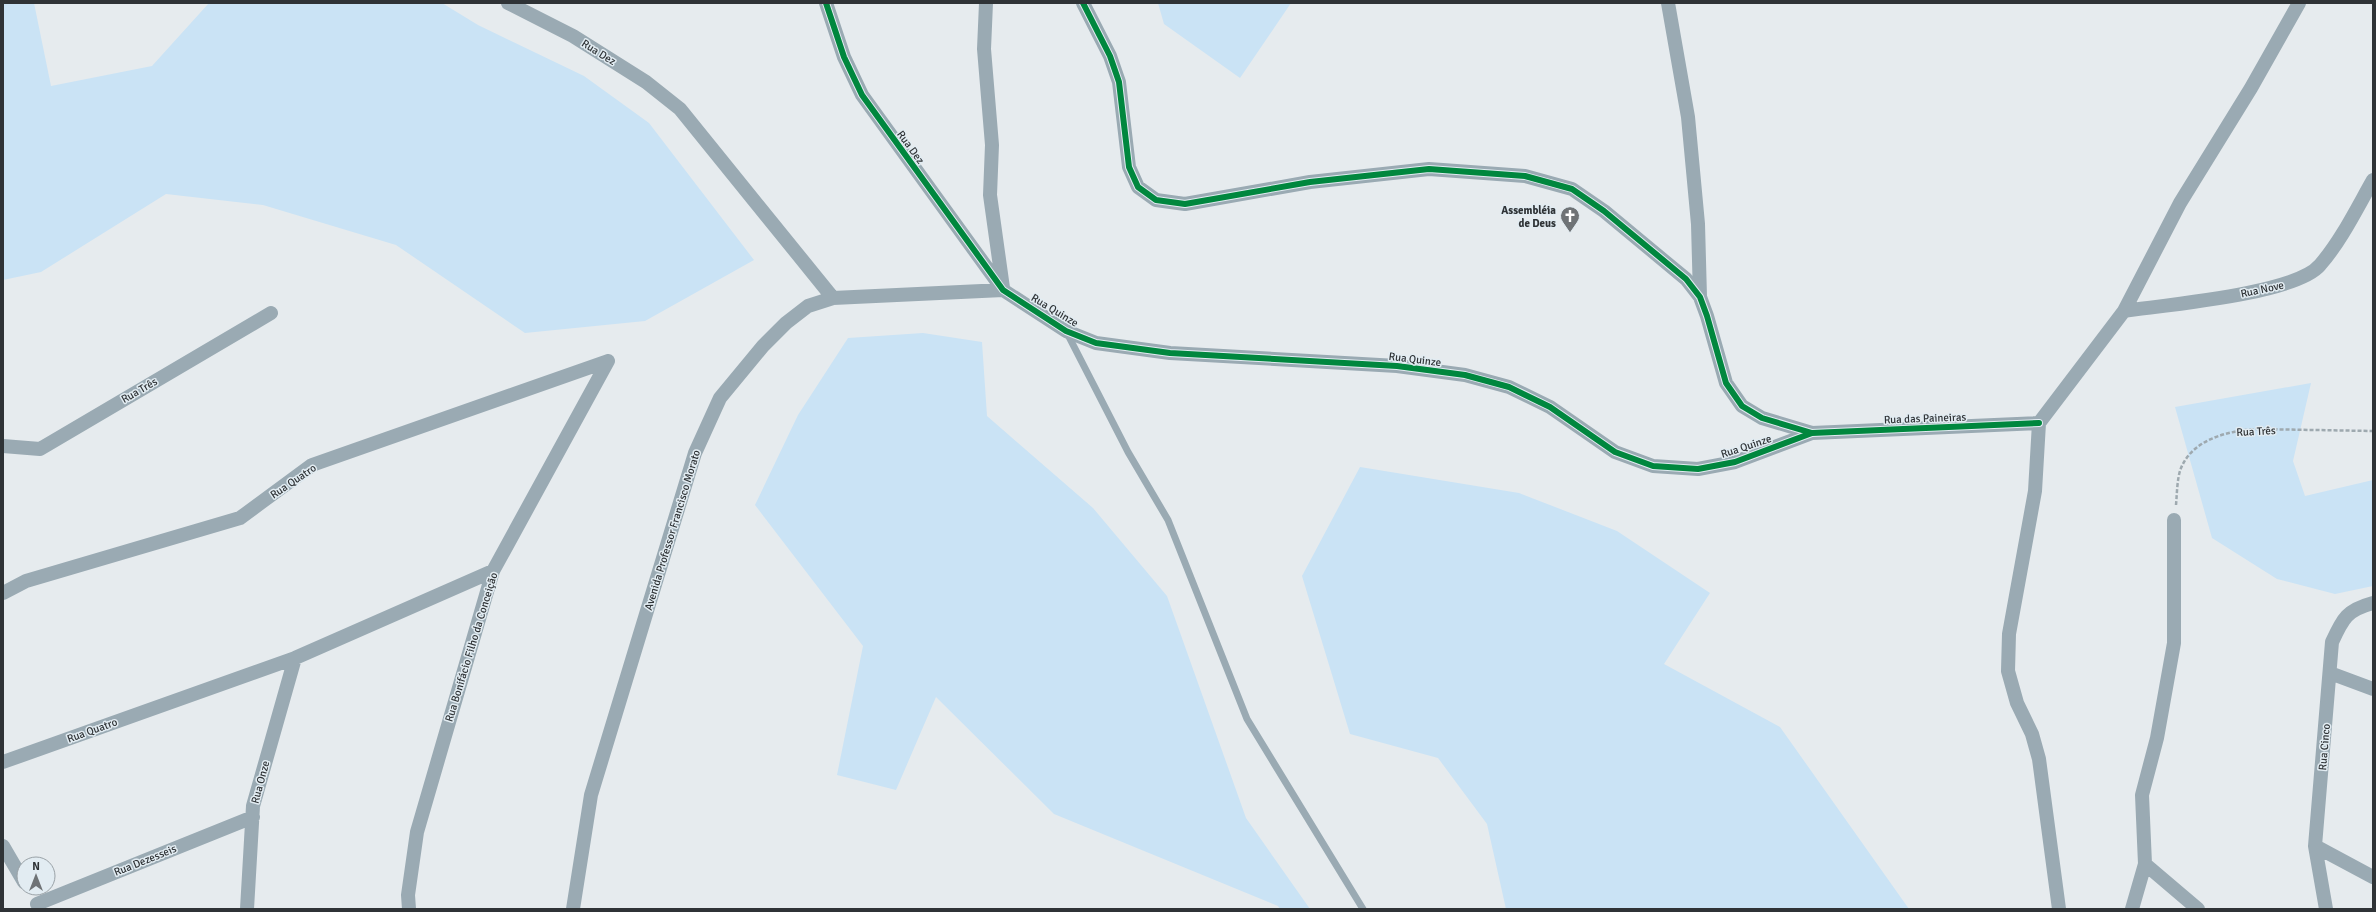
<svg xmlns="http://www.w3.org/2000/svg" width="2376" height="912" font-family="Signika,sans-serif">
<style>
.green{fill:#cae3f5}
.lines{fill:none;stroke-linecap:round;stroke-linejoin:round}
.path{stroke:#9ea9af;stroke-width:2.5;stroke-dasharray:4 2;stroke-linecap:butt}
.lane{stroke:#9aaab3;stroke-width:7}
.street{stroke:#9aaab3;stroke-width:14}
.cycleway-casing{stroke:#e2ecf2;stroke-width:8}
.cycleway{stroke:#00873e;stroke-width:6}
.labels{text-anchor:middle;stroke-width:3;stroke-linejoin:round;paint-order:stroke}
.street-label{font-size:11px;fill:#2f3336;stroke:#e2ecf2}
.poi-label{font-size:11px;font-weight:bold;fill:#2f3336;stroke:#e2ecf2;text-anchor:end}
</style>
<rect width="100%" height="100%" fill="#e6ebee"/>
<path class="green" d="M3,3H34L51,86L152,66L209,3H442L478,25L584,76L649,123L754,260L645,321L525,333L396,245L263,205L166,194L41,272L3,280Z
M1158,3H1291L1240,78L1164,24Z
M923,333L982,342L987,416L1093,508L1167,596L1246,818L1310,909H1280L1278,906L1054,814L936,697L896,790L837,775L863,646L755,505L798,415L848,338Z
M2311,383L2293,461L2305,496L2373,480V586L2335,594L2277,579L2212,538L2175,407Z
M1360,467L1519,493L1617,531L1710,593L1664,664L1780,727L1909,909H1506L1487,824L1438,758L1350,734L1302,576Z"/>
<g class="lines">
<path class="path" d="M2176,505C2177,494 2177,478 2181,468C2193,439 2228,431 2256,429L2373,431"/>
<path class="lane" d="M1067,333L1128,452L1168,520L1247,719L1363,909"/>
<path class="street" d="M508,3L573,36L646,82L680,109L833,298
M826,3L844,57L862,95L1003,290L1066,331L1096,343L1170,353L1397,366L1465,375L1509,387L1550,407L1615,452L1653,466L1698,469L1735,462L1812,433L2039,423
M986,3L984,49L992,145L990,195L1003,288
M1083,3L1110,56L1119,82L1129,167L1138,187L1156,200L1185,204L1310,182L1429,169L1525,176L1572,189L1604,211L1686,279L1700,297L1707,316L1726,383L1742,406L1762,418L1812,433
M1668,3L1688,117L1698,224L1700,297
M2124,311C2165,305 2296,294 2320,265C2341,241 2357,208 2373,180
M2039,423L2035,491L2009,634L2008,671L2017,703L2032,734L2039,759L2059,909
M2039,423L2124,311L2180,203L2251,88L2299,3
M3,446L40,449L271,313
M3,593L26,581L240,518L312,465L608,361
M2330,673L2373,689
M3,762L295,658L493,571
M3,846L24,882
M2315,846L2373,877
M2145,864L2198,909
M37,904L253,817
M247,909L253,806L295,658
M409,909L408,895L417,832L493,571L608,361
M573,909L591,795L695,453L720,398L763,346L786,323L808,306L833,298L1003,290
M2132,909L2145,864L2142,795L2157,738L2174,643V520
M2326,909L2315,846L2332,642C2343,618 2347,610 2373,603"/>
<g class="cycleway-casing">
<path id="cycleway" d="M826,3L844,57L862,95L1003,290L1066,331L1096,343L1170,353L1397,366L1465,375L1509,387L1550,407L1615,452L1653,466L1698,469L1735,462L1812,433L2039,423
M1083,3L1110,56L1119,82L1129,167L1138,187L1156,200L1185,204L1310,182L1429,169L1525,176L1572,189L1604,211L1686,279L1700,297L1707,316L1726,383L1742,406L1762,418L1812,433"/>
</g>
<use href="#cycleway" class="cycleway"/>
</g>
<defs>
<g id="church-pin" transform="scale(1)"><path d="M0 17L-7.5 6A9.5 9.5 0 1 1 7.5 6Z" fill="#6f7376" stroke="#e2ecf2"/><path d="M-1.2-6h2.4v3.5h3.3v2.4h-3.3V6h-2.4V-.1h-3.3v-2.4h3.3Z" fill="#fff"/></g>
</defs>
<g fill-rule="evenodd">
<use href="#church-pin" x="1570" y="216"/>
</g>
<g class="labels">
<g class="street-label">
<text transform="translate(599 52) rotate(32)" y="4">Rua Dez</text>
<text transform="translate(911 147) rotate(54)" y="4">Rua Dez</text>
<text transform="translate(2262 289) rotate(-12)" y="4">Rua Nove</text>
<text transform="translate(1055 310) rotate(31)" y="4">Rua Quinze</text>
<text transform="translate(1415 359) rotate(7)" y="4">Rua Quinze</text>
<text transform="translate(139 390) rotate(-30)" y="4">Rua Três</text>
<text transform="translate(1925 418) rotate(-2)" y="4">Rua das Paineiras</text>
<text transform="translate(2256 431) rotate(-3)" y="4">Rua Três</text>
<text transform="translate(1746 446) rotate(-18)" y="4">Rua Quinze</text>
<text transform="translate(293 481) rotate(-34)" y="4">Rua Quatro</text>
<text transform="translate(672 530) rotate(-73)" y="4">Avenida Professor Francisco Morato</text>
<text transform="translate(471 647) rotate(-73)" y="4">Rua Bonifácio Filho da Conceição</text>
<text transform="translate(92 730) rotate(-20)" y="4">Rua Quatro</text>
<text transform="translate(2324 747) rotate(-85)" y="4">Rua Cinco</text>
<text transform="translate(260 782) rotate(-75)" y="4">Rua Onze</text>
<text transform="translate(145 860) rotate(-22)" y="4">Rua Dezesseis</text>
</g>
<g class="poi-label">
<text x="1556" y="214">Assembléia<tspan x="1556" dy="13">de Deus</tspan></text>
</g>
</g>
<rect width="2376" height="912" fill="none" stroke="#2f3336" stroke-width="8"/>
<g transform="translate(36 876)"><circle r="19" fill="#e2ecf2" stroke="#9aa2a7"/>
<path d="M0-3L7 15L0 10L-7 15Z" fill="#6f7376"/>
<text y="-6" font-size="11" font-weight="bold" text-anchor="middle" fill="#2f3336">N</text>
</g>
</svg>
